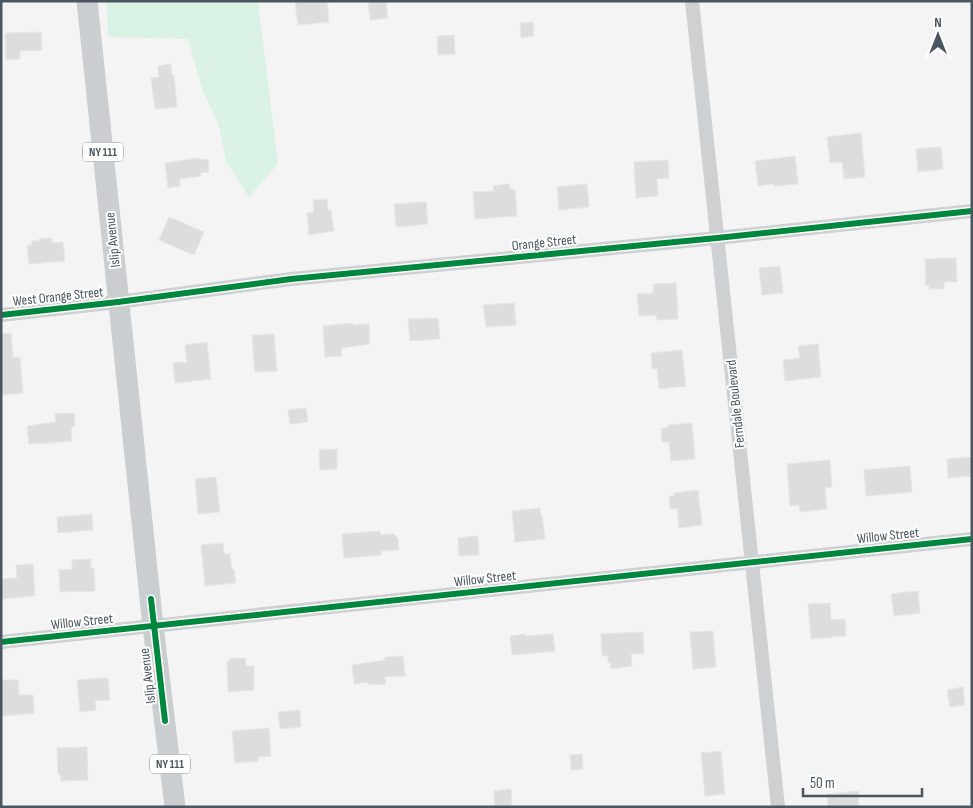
<svg xmlns="http://www.w3.org/2000/svg" width="973" height="808" font-family="'Sofia Sans Condensed',sans-serif">
<style>
.green{fill:#d9f2e3}
.building{fill:#ddddde;stroke:#e5e6e7}
.lines{fill:none;stroke-linecap:round;stroke-linejoin:round}
.street{stroke:#ced0d2;stroke-width:14}
.primary{stroke:#caced1;stroke-width:21}
.cycleway-casing{stroke:#fff;stroke-width:9}
.cycleway{stroke:#00873e;stroke-width:6}
.labels{text-anchor:middle;stroke-width:4;stroke-linejoin:round;paint-order:stroke}
.shield{fill:#fff;stroke:#808990;stroke-width:1}
.shield-label{font-size:12px;font-weight:bold;fill:#4a5661}
.street-label{font-size:14px;fill:#4a5661;stroke:#fff}
</style>
<rect width="100%" height="100%" fill="#f4f4f4"/>
<path class="green" d="M107,1H258L278,164L249,197L226,161L219,125L202,89L188,39L108,37Z"/>
<path class="building" d="M305,1H327L329,22L298,25L295,3Z
M368,1H386L388,18L370,20Z
M533,22L534,36L521,38L520,23Z
M41,32L42,50L20,51V59L6,60L5,33Z
M454,35L455,54L438,55L437,36Z
M171,64L172,75H174L177,107L155,109L151,78L159,77L158,66Z
M861,133L865,177L844,179L842,162L830,163L827,137Z
M941,147L943,169L918,172L916,149Z
M795,156L798,184L774,186V184L758,186L755,161Z
M199,158L200,160L208,159L209,172L200,173L201,176L180,179V186L168,188L165,163Z
M668,160L669,178L657,179L658,196L636,198L634,162Z
M509,184L510,189H515L517,216L475,219L473,192L494,191L493,186Z
M587,184L589,207L559,210L557,187Z
M327,199L328,210H331L334,231L309,235L307,213L314,212L313,200Z
M426,202L428,224L396,227L394,204Z
M169,217L204,232L194,255L159,240Z
M52,238V243L63,242L65,261L29,264L27,245H32V241H39V239Z
M956,258L957,282H944V289H929V285L926,286L925,259Z
M780,266L783,293L762,295L759,268Z
M676,283L678,319L657,320L656,315L639,316L637,294L653,293V284Z
M514,303L516,325L486,327L483,305Z
M438,318L440,339L410,341L408,319Z
M353,323V325L369,324L370,344L341,348L342,356L325,357L323,326Z
M11,333L13,357H20L23,393L1,395V334Z
M274,334L277,371L255,372L252,335Z
M207,342L211,379L175,383L173,363L187,362L185,345Z
M818,344L821,377L785,381L783,360L800,358L798,346Z
M682,350L686,386L659,389L657,368L652,369L651,353Z
M306,408L308,422L290,424L288,410Z
M74,413L75,427H71L72,441L39,444L38,443L29,444L27,426L56,422L55,414Z
M692,423L695,459L671,461L669,442H662L661,428H668V425Z
M337,449V469L320,470L319,450Z
M972,457V476L948,478L947,459Z
M830,460L832,487L825,488L827,509L800,512L799,505L790,506L787,464Z
M910,466L912,492L866,496L864,470Z
M216,477L220,512L198,514L195,479Z
M698,490L702,525L679,528L677,508L670,509L669,496H675L674,493Z
M540,508L541,516H542L545,539L515,542L512,511Z
M92,514L93,530L58,533L57,517Z
M380,531L381,535L394,534L398,539L399,550L381,551V555L344,558L342,534Z
M478,536L479,555L459,556L458,538Z
M223,543L224,554H230L232,570L234,569L236,583L205,586L201,545Z
M91,559V568H94L95,591L60,592L59,570L72,569V560Z
M33,564L35,596L1,599V579L17,578L16,565Z
M918,591L920,613L894,616L891,594Z
M830,603L831,620L845,619L846,636L811,639L808,604Z
M713,631L716,667L693,669L690,632Z
M643,632L644,653L631,654L632,666L611,669V663H608V656H602L601,634Z
M525,634V636L553,634L555,651L512,655L510,636Z
M403,656L405,676L385,677L386,684L368,685V682L354,684L352,665L385,660V657Z
M245,658L246,666H254V690L228,692L227,662H229V659Z
M108,678L110,700L95,701L96,710L80,712L77,680Z
M1,680H18L19,695H33L34,713L1,716Z
M963,687L965,705L950,707L947,690Z
M300,710L301,727L280,729L278,712Z
M269,728L271,756L258,757V761L235,763L232,731Z
M87,747L88,780L61,781L60,774H58L57,748Z
M721,751L725,794L705,796L701,753Z
M582,754L583,769L571,770L570,755Z
M511,789L512,807H495L494,791Z
M858,791L859,807H828L827,794Z"/>
<g class="lines">
<path class="street" d="M692,1L778,807
M1,315L118,302L291,279L717,238L972,211
M1,642L972,539"/>
<path class="primary" d="M87,1L153,626L175,807"/>
<g class="cycleway-casing">
<path id="cycleway" d="M1,315L118,302L291,279L717,238L972,211
M151,599L165,721
M1,642L972,539"/>
</g>
<use href="#cycleway" class="cycleway"/>
</g>
<g class="labels">
<g class="shield">
<rect x="83" y="142.5" width="40" height="19" rx="4"/>
<rect x="150" y="754.5" width="40" height="19" rx="4"/>
</g>
<g class="shield-label">
<text x="103" y="156">NY 111</text>
<text x="170" y="768">NY 111</text>
</g>
<g class="street-label">
<text transform="translate(112 240) rotate(-96)" y="5">Islip Avenue</text>
<text transform="translate(544 242) rotate(-6)" y="5">Orange Street</text>
<text transform="translate(58 296) rotate(-6)" y="5">West Orange Street</text>
<text transform="translate(735 404) rotate(-96)" y="5">Ferndale Boulevard</text>
<text transform="translate(888 535) rotate(-6)" y="5">Willow Street</text>
<text transform="translate(485 578) rotate(-6)" y="5">Willow Street</text>
<text transform="translate(82 621) rotate(-6)" y="5">Willow Street</text>
<text transform="translate(147 676) rotate(-97)" y="5">Islip Avenue</text>
</g>
</g>
<rect width="973" height="808" fill="none" stroke="#4a5661" stroke-width="5"/>
<g transform="translate(938 35)" stroke="#ffffff" stroke-width="4" paint-order="stroke">
<path d="M0-4L9 19L0 12L-9 19Z" fill="#4a5661"/>
<text y="-8" font-size="14" font-weight="bold" text-anchor="middle" fill="#4a5661">N</text>
</g>
<path d="M803 788v8h119v-8" fill="none" stroke="#4a5661" stroke-width="2.5"/>
<text x="810" y="788" font-size="15" fill="#4a5661" stroke="#ffffff" stroke-width="4" paint-order="stroke">50 m</text>
</svg>
